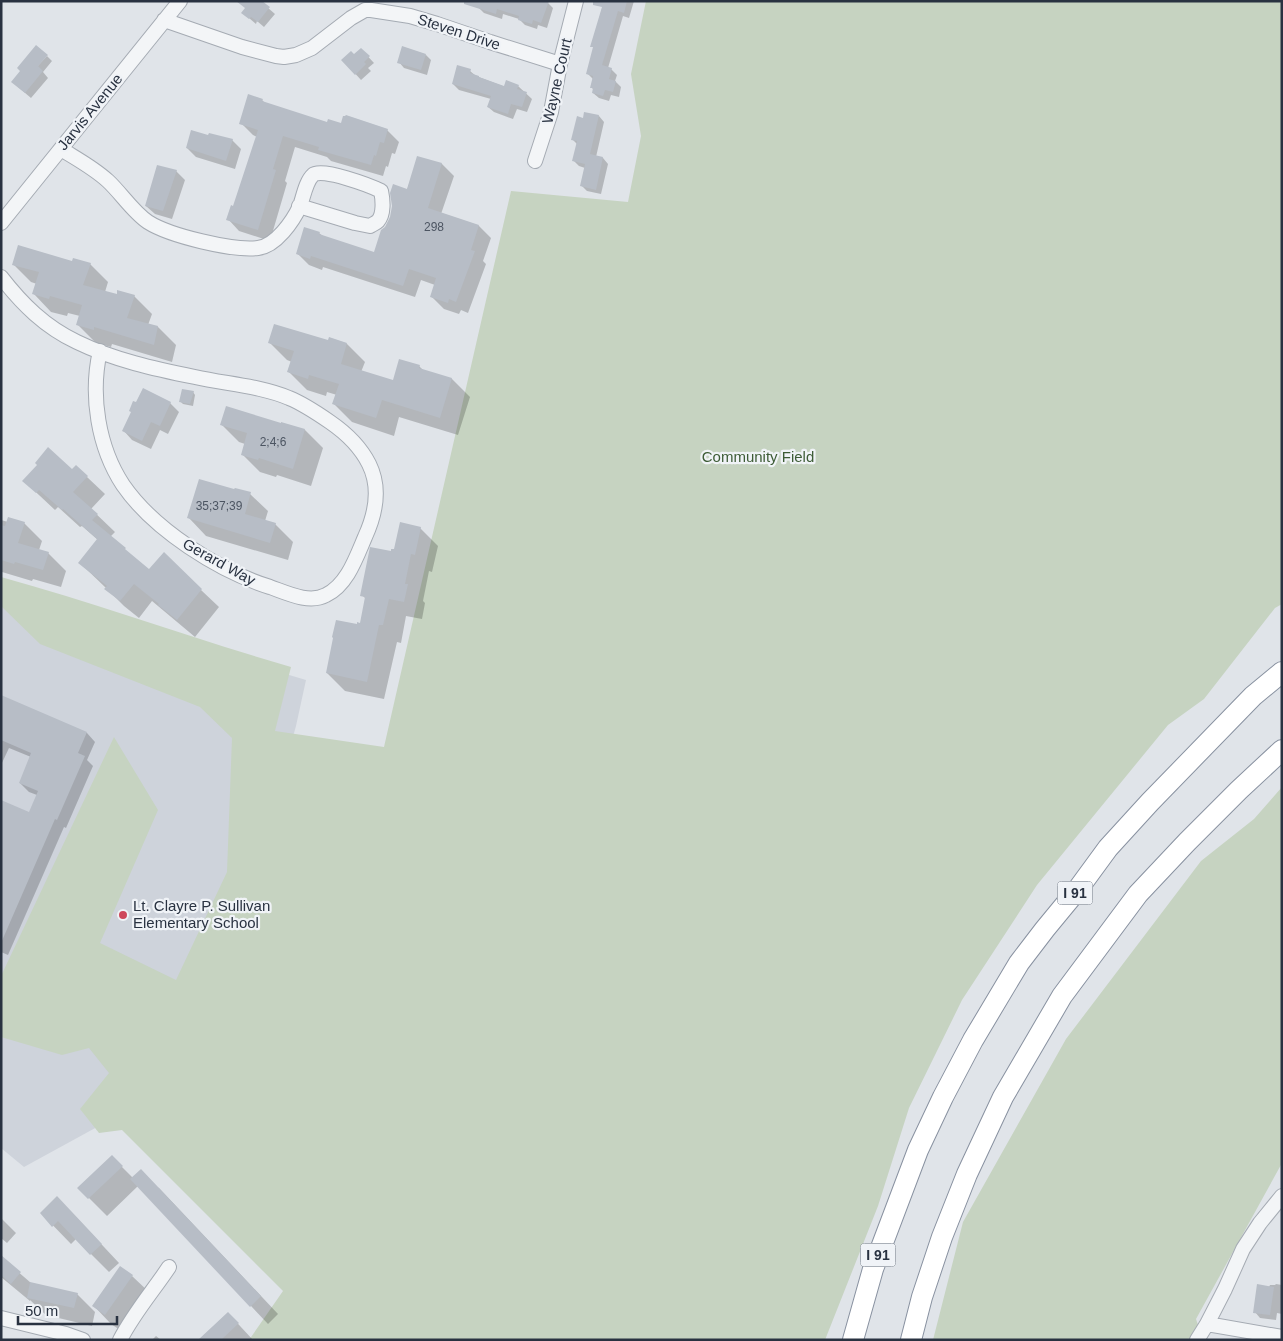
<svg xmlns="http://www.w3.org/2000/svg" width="1283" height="1341" font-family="Helvetica,sans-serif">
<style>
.built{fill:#ced3db}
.green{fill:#c6d3c1}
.shadow{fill:#0003}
.building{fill:#b7bdc6}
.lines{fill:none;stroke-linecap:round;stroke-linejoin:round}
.minor-casing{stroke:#a5abb3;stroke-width:16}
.highway-casing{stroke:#8891a0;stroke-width:22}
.minor{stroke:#f3f5f7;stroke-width:14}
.highway{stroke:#fff;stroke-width:20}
.poi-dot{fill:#ce465a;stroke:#f0f3f7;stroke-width:2}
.labels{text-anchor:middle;stroke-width:4.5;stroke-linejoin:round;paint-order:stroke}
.number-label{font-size:12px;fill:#4c5562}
.shield{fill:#f0f3f7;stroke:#656c78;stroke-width:1}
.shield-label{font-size:14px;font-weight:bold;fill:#293241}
.street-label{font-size:15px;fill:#293241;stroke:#f0f3f7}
.park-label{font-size:15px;fill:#3d5c36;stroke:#f0f3f7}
.poi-label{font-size:15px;fill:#293241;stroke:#f0f3f7;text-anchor:start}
</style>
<rect width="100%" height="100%" fill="#e0e4e9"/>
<path class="built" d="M1,589L306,680L296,726L280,782L119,1115L24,1167L1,1148Z"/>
<path class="green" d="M646,1H1282V604L1275,608L1204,699L1168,725L1037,885L962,1000L909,1108L878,1206L825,1340H249L283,1291L122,1130L99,1133L80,1109L109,1073L89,1048L62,1055L1,1037V976L114,737L158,810L100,943L176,980L227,872L232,738L200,707L40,644L1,606V577C99,604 194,639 291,667L275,731L384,747L511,191L628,202L641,136L631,74Z
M1282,787V1163L1196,1319L1203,1340H933L963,1222L1066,1039L1201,861L1254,819Z"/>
<path class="shadow" d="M260,1L275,14L264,27L257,21L256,24L249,18Z
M604,1H634L629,18L623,16L608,68L611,69L617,75L615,81L621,87L619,97L611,95L609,101L599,98L593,93L594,90L591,87L593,79L588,74L594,48L592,46Z
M548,3L553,8L547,28L538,25L537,29L525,25L519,19L503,14L502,19L484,13L478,7Z
M361,49L374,63L368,68L371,71L361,80L343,60L355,56Z
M426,55L431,60L427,75L404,68L399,62Z
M47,56L52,61L43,72L48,78L31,98L18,87Z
M470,71L476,76L505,87L518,86L532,99L527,112L517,109L513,119L494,112L488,107L491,99L459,90L453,84Z
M262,100L266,104L328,123L387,130L399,142L395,154L392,153L388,167L386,166L383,176L331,161L327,157L295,147L285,181L287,183L270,241L239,231L228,219L234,208L257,137L253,135L241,123Z
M599,116L604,122L596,157L603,158L608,164L601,194L587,191L582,186L585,168L579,166L574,161L577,144L573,140L584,119Z
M209,137L232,140L241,149L235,169L196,157L187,148Z
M418,158L442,164L454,176L441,214L479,226L491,238L483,261L486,264L468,313L461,310L459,314L444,309L432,297L435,285L421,280L415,297L323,267L322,270L309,265L297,253L319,233L324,237L374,254L386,228L407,190Z
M176,171L185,180L172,219L155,214L146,206Z
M72,263L90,264L108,282L105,292L117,295L134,296L152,314L148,325L158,327L176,345L172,362L112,344L111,347L96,343L78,325L80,316L68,313L67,316L51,312L34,294L37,284L31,282L13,264Z
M269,342H329L347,344L365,362L361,372L394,382L419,366L424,371L452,379L470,397L458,435L399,417L394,436L352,422L334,404L337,395L327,392L326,396L307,390L289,372L292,362L287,360Z
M193,392L195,395L193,406L183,404L180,401Z
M170,403L179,412L168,434L160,430L151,449L132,440L124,431Z
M282,423L305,430L323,448L311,486L277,475L276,477L260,472L242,454L245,444L239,442L221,424L282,425Z
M72,471L87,477L105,494L91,509L115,532L110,537L149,571L201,590L219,607L195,637L152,601L139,618L124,606L106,588L80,563L98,540L82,526L80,527L58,507L55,510L24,481Z
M250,494L268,511L265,521L275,524L293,542L288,560L206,536L189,518Z
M1,520L8,522L24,523L42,541L39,550L48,553L66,571L61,587L33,579L32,581L2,572L1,574Z
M420,528L438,546L432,572L429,571L423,601L425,603L422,619L406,616L401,643L397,642L384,699L345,691L327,673L361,624L366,599L362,595L392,552Z
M1,696L87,733L95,742L87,760L93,766L66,828L64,827L8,955L1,952V855L30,813L37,795L29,792L20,783L31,757L9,748L1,765Z
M112,1157L133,1178L159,1188L278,1314L268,1324L138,1186L107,1216L79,1188Z
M41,1213L75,1216L119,1263L109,1272L76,1239L71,1244Z
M1,1218L16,1233L7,1243L1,1238Z
M1,1257L31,1283L77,1294L95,1312L92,1326L46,1315L30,1300V1301L1,1277Z
M132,1276L150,1293L123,1332L111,1324L94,1306Z
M1276,1284L1282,1285V1314L1277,1313L1276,1320L1260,1318L1255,1312L1269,1287L1270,1285H1275Z
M228,1313L253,1340H199Z
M156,1336L161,1340H152Z"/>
<path class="building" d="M236,1H262L270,7L258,22L251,17L249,19L241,13L245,8Z
M464,1H549L541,23L533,20L532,24L518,20L519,16L497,9L496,14L464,4Z
M593,1H627L624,13L618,11L602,65L612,68L609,79L616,81L613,92L605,90L603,96L592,93L593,88H590L593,76L586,74L593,47H590L602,7L593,5Z
M36,45L48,55L38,66L43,71L25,93L11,82L20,71L17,68Z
M402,46L426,54L421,70L397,63Z
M361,48L370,56L364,62L366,64L355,75L341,60L351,51L354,54Z
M457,65L471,69L470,73L479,76V77L504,86L506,80L519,85L517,89L527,92L522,107L511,104L508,114L487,107L491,96L452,84Z
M248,94L263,99L262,101L327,122L328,119L341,123L343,116H345L346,115L388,129L384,143L380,142L376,156L374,155L371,165L318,150L319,147L283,136L273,169L276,170L258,230L226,220L231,205L233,206L258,130L239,124Z
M584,112L599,115L590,154L603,157L596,190L580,186L585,164L572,161L577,141L571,140L577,116L583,118Z
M191,130L208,135L209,133L233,139L226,161L186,148Z
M417,156L442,163L428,208L479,225L471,250L475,251L456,302L449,299L448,303L430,297L436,278L409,269L403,286L311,256L310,259L296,254L304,227L320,232L319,234L374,252L381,230L385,227L390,217L392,206L390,193L393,184L407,189Z
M157,165L177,170L163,211L145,206Z
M18,245L72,261L73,258L91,263L83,285L117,294V290L135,295L127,318L158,326L154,345L94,327V330L76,325L82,305L50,296L49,299L32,294L39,272L12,265Z
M274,324L328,340L329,337L347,343L341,364L393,380L399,359L420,365L419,368L452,378L440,418L382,400L376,418L332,404L339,384L309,375L308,379L287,372L294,351L268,343Z
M143,388L171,402L160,426L151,422L142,441L122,431L131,412L129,411L133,401L136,402Z
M182,389L194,391L190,404L179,402Z
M226,406L281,423V422L305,429L293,469L259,458L258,460L241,455L247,433L220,425Z
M48,447L72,469L76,465L88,476L73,492L98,514L92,520L126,548L125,549L149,569L164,552L202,589L177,620L158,605L159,604L134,584L120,601L104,589L107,586L78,563L97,539L63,509L62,510L39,490L36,493L22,481L37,465L35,463Z
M199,479L234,489L235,488L251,492L245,514L276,523L270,543L187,518Z
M8,517L25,522L18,543L49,552L43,570L15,562L14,564L1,560V525L5,526Z
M400,522L421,527L415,555L411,554L405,584H408L404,602L389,599L383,625H379L367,682L326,673L333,638L332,637L336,620L357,624V622L360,623L365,597L360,596L370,547L391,551V549H394Z
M1,695L87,732L78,753L85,756L57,820L55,819L1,943V800L29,812L38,791L19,783L31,753L1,740Z
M112,1155L123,1166L88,1199L77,1188Z
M141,1169L261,1296L250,1307L130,1179Z
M57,1196L102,1244L90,1255L58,1221L52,1227L40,1213Z
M1,1255L21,1272L11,1284L1,1275Z
M120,1266L133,1275L105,1315L92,1306Z
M30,1282L78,1293L74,1308L27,1298Z
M1257,1284L1274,1287L1270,1315L1253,1313Z
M228,1312L239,1323L221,1340H198Z"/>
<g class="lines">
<g class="minor-casing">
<path id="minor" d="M164,20L242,47L276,56L284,57L296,55L312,48L351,18L365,10H371L410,16L437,24L490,42L560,64
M61,149C77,159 94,168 108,181C121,193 133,212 148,222C170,236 233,251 258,248C276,246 293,221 300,206C303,198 306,181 313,175C321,167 371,186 381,191C383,200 384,214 378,221C376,223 373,224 370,226L355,223L299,206
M535,161L551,112L560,64L576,1
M1,223L180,1
M1,277C22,304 45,327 77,342C114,360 155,369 195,377C226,384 261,386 289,398C304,404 317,413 330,422C346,433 360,446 369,464C381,488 376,513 365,537C356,558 347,585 326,595C309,604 287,593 270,587C219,571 154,530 123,485C98,447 90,395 100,351
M1,1318L66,1334L83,1340
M1207,1324L1282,1337
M120,1340C133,1314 153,1291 169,1267
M1197,1340L1207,1324L1225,1289L1243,1249L1260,1223L1282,1196"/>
</g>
<g class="highway-casing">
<path id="highway" d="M853,1340L873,1269L918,1150L943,1097L973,1040L1019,963L1045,929L1078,889L1108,848L1150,802L1253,696L1282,672
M911,1340L922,1297L942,1237L967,1174L1003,1097L1062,996L1138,894L1187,842L1239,790L1282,750"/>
</g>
<use href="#minor" class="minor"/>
<use href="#highway" class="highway"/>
</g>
<circle class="poi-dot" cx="123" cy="915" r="5"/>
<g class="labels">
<g class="number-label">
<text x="434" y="231">298</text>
<text x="273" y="446">2;4;6</text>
<text x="219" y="510">35;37;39</text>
</g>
<g class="shield">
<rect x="1057.5" y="881.5" width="35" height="23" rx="4"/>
<rect x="860.5" y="1243.5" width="35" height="23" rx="4"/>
</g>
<g class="shield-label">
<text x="1075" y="898">I 91</text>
<text x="878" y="1260">I 91</text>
</g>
<g class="street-label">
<text transform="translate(459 32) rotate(18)" y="5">Steven Drive</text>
<text transform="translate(557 81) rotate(-77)" y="5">Wayne Court</text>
<text transform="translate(90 112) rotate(-51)" y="5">Jarvis Avenue</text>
<text transform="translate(219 562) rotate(29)" y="5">Gerard Way</text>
</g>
<g class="park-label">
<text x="758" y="462">Community Field</text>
</g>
<g class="poi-label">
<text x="133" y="911">Lt. Clayre P. Sullivan<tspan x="133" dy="17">Elementary School</tspan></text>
</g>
</g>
<rect width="1283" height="1341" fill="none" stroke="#293241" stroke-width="5"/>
<path d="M18 1316v8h99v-8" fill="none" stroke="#293241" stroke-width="2.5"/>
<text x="25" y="1316" font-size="15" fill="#293241" stroke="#f0f3f7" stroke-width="4" paint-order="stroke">50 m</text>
</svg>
